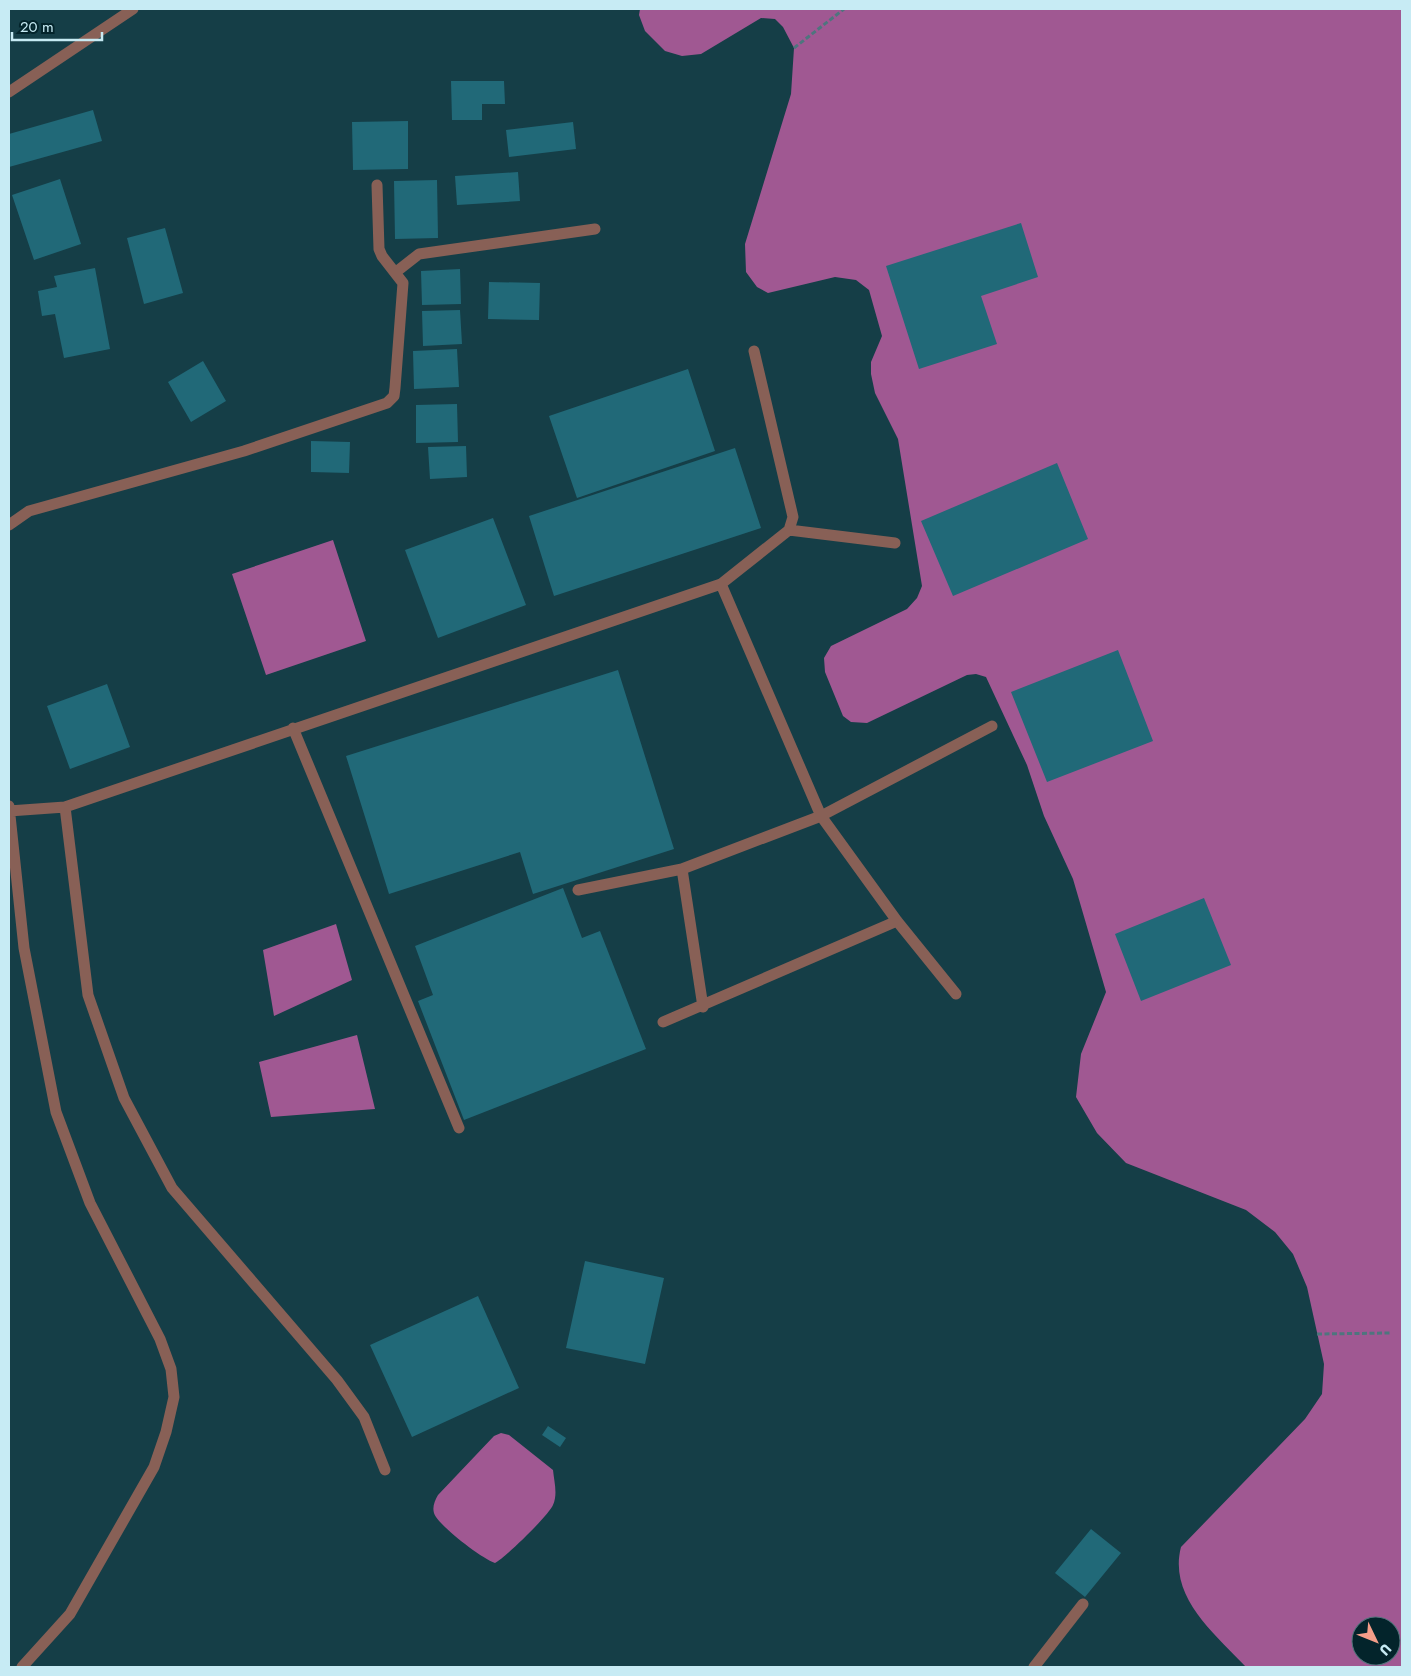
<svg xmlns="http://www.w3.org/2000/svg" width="1411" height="1676" font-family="Jost,sans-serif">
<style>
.water{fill:#a05892;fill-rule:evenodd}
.building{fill:#216978}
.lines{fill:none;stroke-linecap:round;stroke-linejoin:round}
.path{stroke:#4e757e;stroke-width:3;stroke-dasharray:5 2.5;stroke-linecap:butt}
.lane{stroke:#886056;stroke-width:11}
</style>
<rect width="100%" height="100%" fill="#153e47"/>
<path class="water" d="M640,9H1402V1667H1246C1215,1634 1168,1597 1181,1547L1305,1419L1322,1394L1324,1364L1307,1287L1293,1254L1275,1232L1246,1210L1126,1163L1097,1133L1076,1097L1081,1054L1106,992L1073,879L1044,816L1027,765L986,677L976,674L967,675L867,723L851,722L843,716L825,672L824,658L831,646L907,609L917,598L922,586L898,439L875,393L871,374V362L882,336L869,290L856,280L835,277L768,293L757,287L746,272L745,244L791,94L794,48L783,27L775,19L761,18L701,54L682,56L665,51L645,31L639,15ZM1361,1626H1391V1656H1361Z
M333,540L366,641L266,675L232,574Z
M336,924L352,980L274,1016L263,950Z
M357,1035L375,1109L271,1117L259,1062Z
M501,1433L509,1435L553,1470C554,1481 558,1494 553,1505C548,1516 506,1557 495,1563C481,1558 445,1530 436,1517C431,1510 434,1502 438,1495L494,1436Z"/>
<path class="building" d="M451,81H504L505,104H482V120H452Z
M93,110L102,141L9,167V134Z
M408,121V169L353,170L352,122Z
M573,122L576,149L509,157L506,130Z
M518,172L520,201L457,205L455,176Z
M60,179L81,244L34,260L12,195Z
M437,180L438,238L395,239L394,181Z
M1021,223L1038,277L981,296L997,344L919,369L886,266Z
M165,228L183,293L144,304L127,238Z
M95,268L110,349L64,358L55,314L42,316L38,291L57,287L54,276Z
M460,269L461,304L422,305L421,271Z
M489,282L540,283L539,320L488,319Z
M460,310L462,344L423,346L422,311Z
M457,349L459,387L414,389L413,351Z
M203,361L226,401L191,422L168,382Z
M688,369L715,451L577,498L549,416Z
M457,404L458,442L416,443V405Z
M311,441L350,442L349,473L311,472Z
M466,446L467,477L430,479L428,447Z
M735,448L761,528L554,596L529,516Z
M1057,463L1088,539L953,596L921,521Z
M493,518L526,605L438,638L405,550Z
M1118,650L1153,741L1047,782L1011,692Z
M618,670L674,849L533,894L520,852L389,894L346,756Z
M107,684L130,747L70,769L47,706Z
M563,888L582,938L600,931L646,1049L464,1120L418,1001L433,995L415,946Z
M1204,898L1231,965L1141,1001L1115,934Z
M585,1261L664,1278L645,1364L566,1348Z
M478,1296L519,1388L412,1437L370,1345Z
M548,1426L566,1438L560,1447L542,1435Z
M1091,1529L1121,1553L1085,1597L1055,1573Z"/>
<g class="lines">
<path class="path" d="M794,48L844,9
M1317,1334L1391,1333"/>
<path class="lane" d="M9,92L133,9
M396,272L419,254L595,229
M9,525L29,511L244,451L387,403L394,396L395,388L403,283L382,256L379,249L377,185
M789,530L895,543
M721,584L821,816L992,726
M293,728L459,1128
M9,806L24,948L56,1112L90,1203L160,1339L171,1369L174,1397L166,1432L154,1467L70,1614L22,1667
M65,807L88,995L124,1098L172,1188L337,1380L364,1417L385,1470
M9,811L65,807L721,584L789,530L793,517L754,351
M682,869L703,1007
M578,890L682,869L821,816L897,921L956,994
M663,1022L897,921
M1034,1667L1083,1604"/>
</g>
<rect width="1411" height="1676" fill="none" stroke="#c7ebf4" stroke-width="20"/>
<g transform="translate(1376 1641) rotate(133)"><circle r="24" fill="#03242b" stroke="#51747b"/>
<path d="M0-4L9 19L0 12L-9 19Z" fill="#f49e89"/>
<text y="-8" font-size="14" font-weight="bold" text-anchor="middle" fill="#c7ebf4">U</text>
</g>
<path d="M12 32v8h90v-8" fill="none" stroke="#c7ebf4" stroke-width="2.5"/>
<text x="20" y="32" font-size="15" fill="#c7ebf4" stroke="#03242b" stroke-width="4" paint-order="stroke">20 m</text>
</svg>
